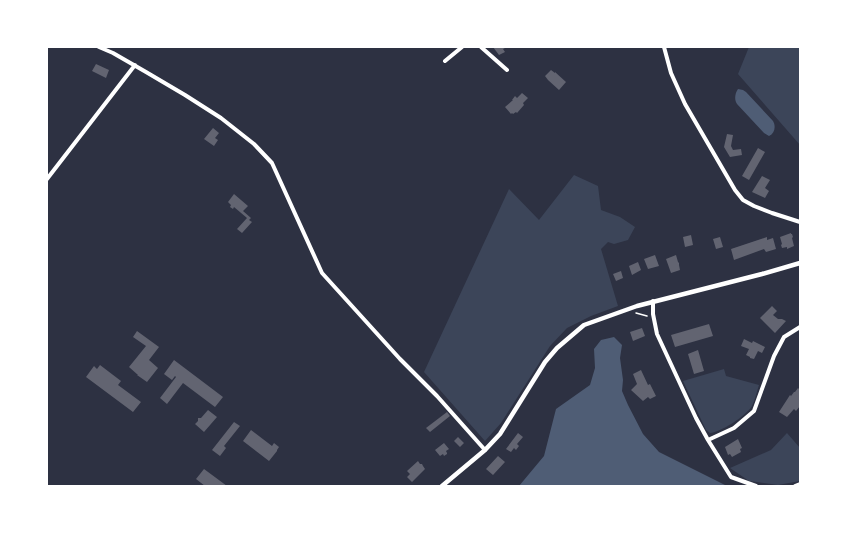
<svg xmlns="http://www.w3.org/2000/svg" width="847" height="533" font-family="Manrope,sans-serif">
<style>
.green{fill:#3c4559}
.water{fill:#4f5d75}
.building{fill:#626471}
.lines{fill:none;stroke-linecap:round;stroke-linejoin:round}
.path{stroke:#fff;stroke-width:1.5}
.minor{stroke:#fff;stroke-width:4}
.tertiary{stroke:#fff;stroke-width:4.5}
</style>
<rect width="100%" height="100%" fill="#2d3142"/>
<path class="green" d="M749,47H800V145L738,74Z
M574,175L598,186L601,210L620,217L635,227L628,240L614,244L608,242L601,249L618,306L591,316L567,328L550,346L501,423L485,441L424,372L509,189L539,220Z
M724,369L726,376L759,385C757,391 755,400 752,406C746,416 721,432 710,433L706,430L683,381Z
M787,433L800,448V481L778,485L749,481L730,468L771,450Z"/>
<path class="water" d="M738,89L743,90L746,92L773,121C776,126 775,133 769,136L764,133L737,104C734,100 735,93 738,89Z
M614,337L622,345L620,358L623,380L622,391L628,405L643,434L659,452L727,486H519L544,456L556,409L590,385L595,368L594,349L601,340Z"/>
<path class="building" d="M493,47H507L503,49L505,52L499,55Z
M96,64L109,70L106,78L92,71Z
M551,70L555,73V72L566,82L559,90L548,80L545,76Z
M522,93L528,98L523,103L524,105L517,113L516,112L513,114L512,113L511,114L505,107L513,100H512L515,96L517,98Z
M213,128L219,133L215,138L218,140L214,146L204,139Z
M727,134L733,135L731,146L733,150L741,149L742,155L730,157L724,147Z
M758,148L765,152L749,180L742,176Z
M762,176L770,180L765,188L769,191L765,198L752,192Z
M234,194L248,206L243,211L251,218L249,220L252,222L242,233L237,229L247,218L234,207L233,209L230,207L231,205L228,202Z
M791,233V234H792L793,237L792,238L794,246L787,249V247L782,248L781,245L782,244L780,237Z
M691,235L693,245L685,247L683,237Z
M720,237L723,247L716,249L713,239Z
M767,237V240L773,238L776,249L766,252L764,249L734,260L731,249Z
M655,255L659,266L648,269L644,259Z
M676,255L678,262L679,263V265L680,270L671,273L666,259Z
M638,262L641,270L632,275L629,266Z
M621,271L623,278L616,281L613,274Z
M772,306L777,311L773,315L778,319H782L786,321L775,333L760,318Z
M709,324L713,336L675,347L671,335Z
M642,328L645,336L633,341L630,332Z
M137,331L159,347L149,360L158,368L147,382L137,375H138L129,367L146,346L133,337Z
M744,339L752,343L753,341L765,347L762,353L758,351L754,359L750,358V357L746,355L749,349L741,346Z
M698,350L704,371L694,374L688,354Z
M174,360L223,397L215,407L183,383L167,404L160,398L176,377L175,376L172,380L164,374Z
M100,365L121,381L118,385L141,402L133,412L86,377L94,366L97,369Z
M641,370L648,385L650,384L656,396L650,399L648,397L643,401L631,390L637,384L633,374Z
M798,388L800,390V401L799,402L800,403V406L796,411L794,409L787,417L779,412L790,395L791,396L794,392H795Z
M208,410L217,417L204,432L195,424L198,421V418H201Z
M447,412L450,416L430,432L426,428Z
M234,422L240,426L224,446L226,448L220,456L212,450Z
M251,430L272,446L274,443L279,447L277,450V451L269,461L243,441Z
M518,433L523,437L517,444L519,446L516,450L514,448L511,452L506,449Z
M458,437L464,443L460,447L454,441Z
M738,439L742,448L740,449L741,452L732,457L730,454L728,455L725,447Z
M444,443L449,449L446,451L447,453V454L444,456L443,454L440,456L435,450Z
M498,456L505,462L493,475L486,469Z
M418,461L420,464H422L423,466L425,469L412,482L407,477L410,474L407,471Z
M204,469L227,486H205L196,479Z"/>
<g class="lines">
<path class="path" d="M636,313L647,316"/>
<path class="minor" d="M99,47L113,53L146,72L185,95L221,118L254,144L272,163L322,273L400,359L437,396L485,450
M481,47L507,70
M664,47L671,73L685,104L735,190L743,200L754,206L772,213L800,222
M445,61L462,47
M47,179L135,65
M653,301V314L657,334L696,418L708,440L731,477L756,486
M708,440L734,428L754,411L774,356L784,337L800,327
M795,486L800,484"/>
<path class="tertiary" d="M442,486L485,450L500,434L545,362L557,348L584,325L637,306L762,274L800,263"/>
</g>
<rect width="847" height="533" fill="none" stroke="#ffffff" stroke-width="96"/>
</svg>
